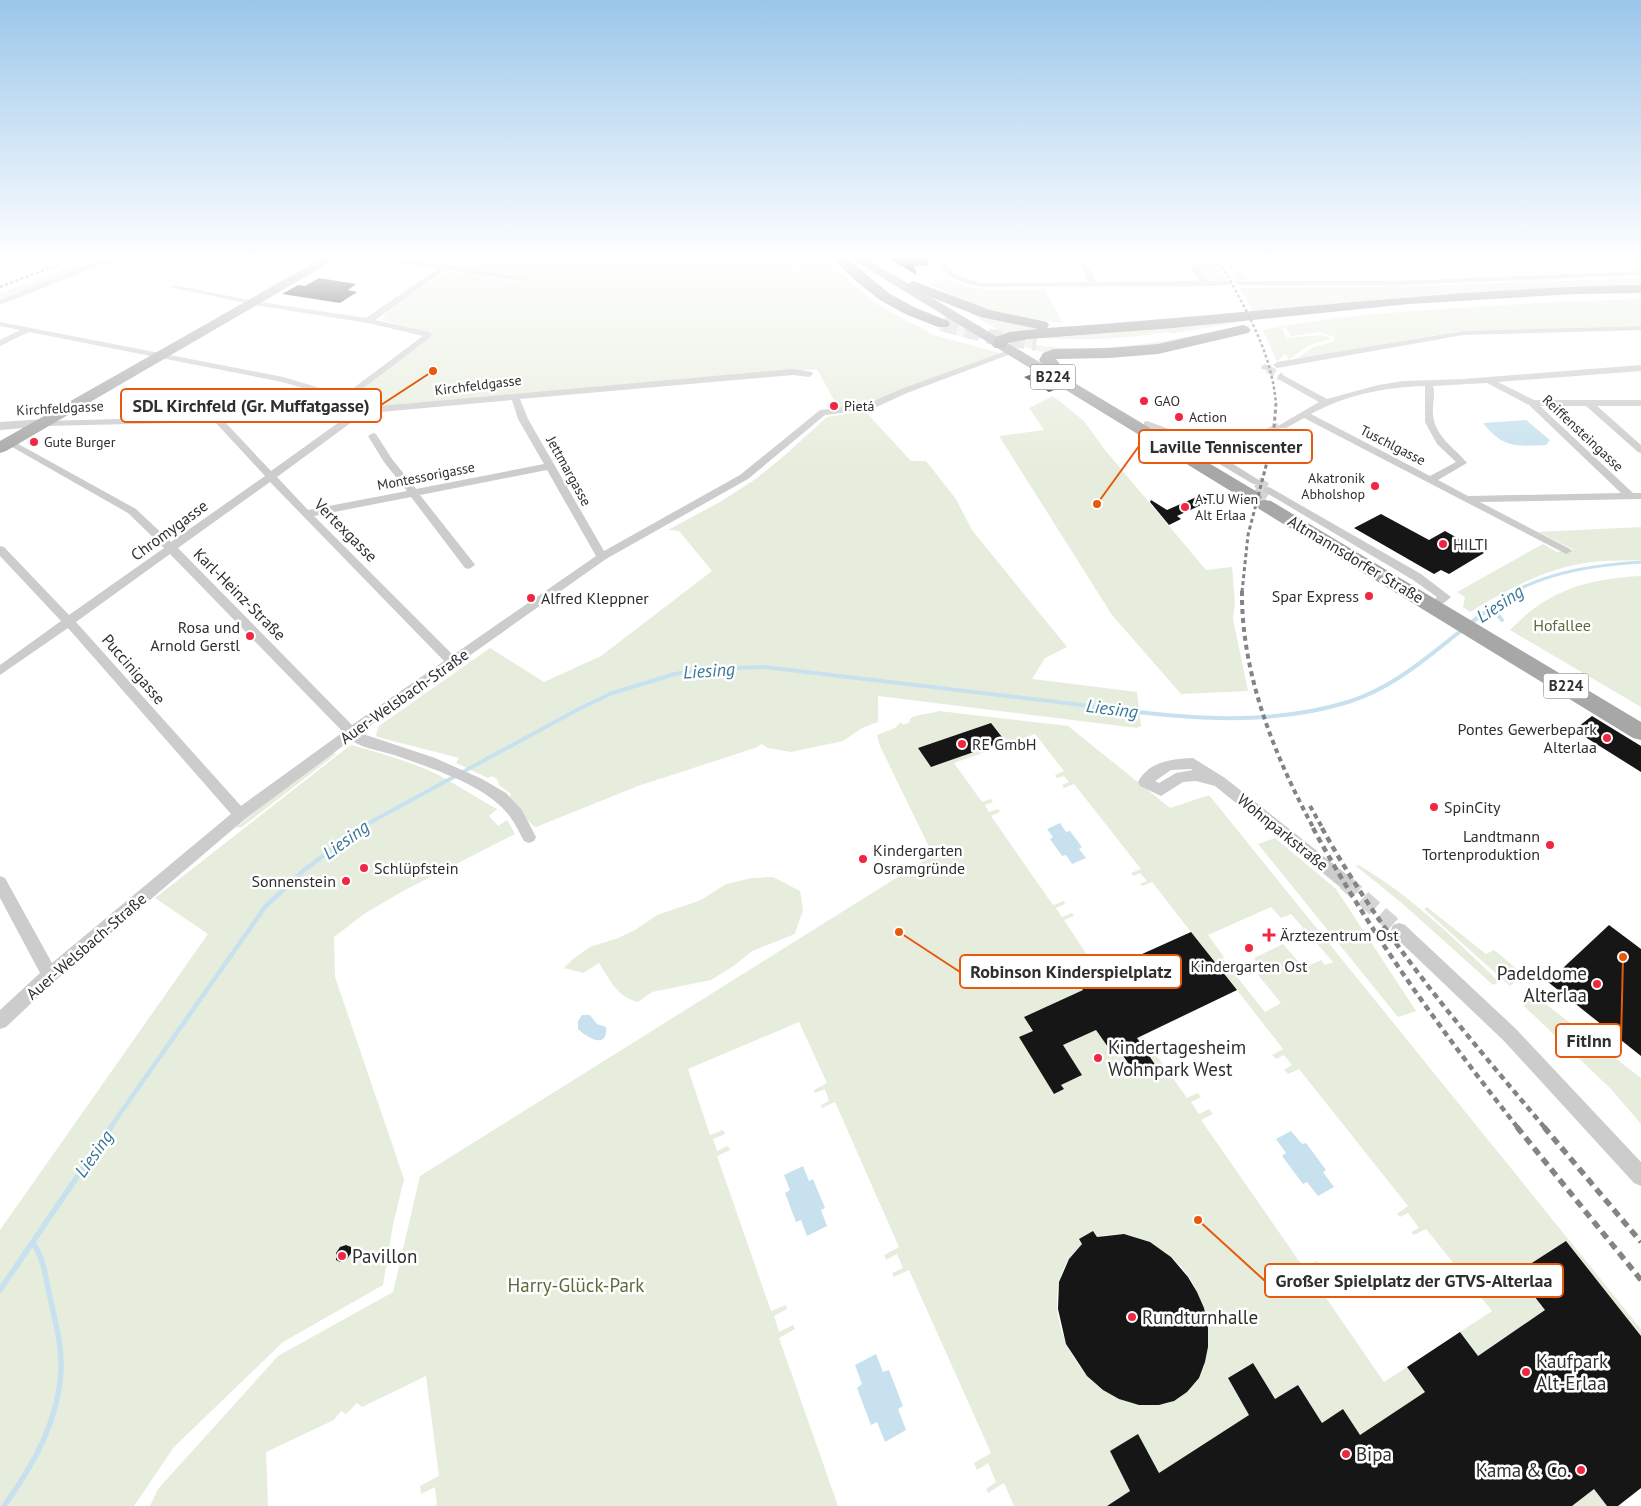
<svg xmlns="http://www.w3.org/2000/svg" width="1641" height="1506" font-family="'PT Sans',sans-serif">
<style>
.green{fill:#e6eddc;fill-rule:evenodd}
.water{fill:#c7e2ee}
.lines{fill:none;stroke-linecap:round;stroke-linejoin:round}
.stream-far3{stroke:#c7e2ee;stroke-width:3}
.stream-far2{stroke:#c7e2ee;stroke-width:4}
.stream-far1{stroke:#c7e2ee;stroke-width:4.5}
.stream{stroke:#c7e2ee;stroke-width:5.5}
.building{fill:#161616}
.minor-tunnel-far2{stroke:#d5d5d5;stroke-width:8;stroke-dasharray:8 4.5;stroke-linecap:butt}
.minor-tunnel-far1{stroke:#d5d5d5;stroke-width:11;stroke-dasharray:11 5;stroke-linecap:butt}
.minor-tunnel{stroke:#d5d5d5;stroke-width:16;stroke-dasharray:16 8;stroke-linecap:butt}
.primary-tunnel{stroke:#d5d5d5;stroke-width:17;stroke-dasharray:17 9;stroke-linecap:butt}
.motorway-tunnel{stroke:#d5d5d5;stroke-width:15;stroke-dasharray:15 8;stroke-linecap:butt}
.minor{fill:#ccc;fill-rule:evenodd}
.tertiary{fill:#ccc;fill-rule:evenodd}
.primary{fill:#a7a7a7;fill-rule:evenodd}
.motorway{fill:#969696;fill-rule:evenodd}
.rail-far4{stroke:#848484;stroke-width:2.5;stroke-dasharray:3 2.5;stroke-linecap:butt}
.rail-far3{stroke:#848484;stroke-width:3;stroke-dasharray:4 3;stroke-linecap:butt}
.rail-far2{stroke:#848484;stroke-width:4;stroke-dasharray:5 4;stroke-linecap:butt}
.rail-far1{stroke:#848484;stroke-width:4.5;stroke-dasharray:6 4.5;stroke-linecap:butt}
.rail{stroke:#848484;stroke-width:5.5;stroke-dasharray:8 5.5;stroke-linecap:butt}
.poi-dot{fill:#f12642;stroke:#fff;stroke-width:2}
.labels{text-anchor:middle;stroke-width:5;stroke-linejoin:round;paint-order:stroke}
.far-street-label{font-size:14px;fill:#2f2f2f;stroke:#fff}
.far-poi-label{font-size:14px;fill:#2f2f2f;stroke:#fff;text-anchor:start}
.shield{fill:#fff;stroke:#6d6d6d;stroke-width:1}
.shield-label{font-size:15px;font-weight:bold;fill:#2f2f2f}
.street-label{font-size:16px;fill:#2f2f2f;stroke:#fff}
.poi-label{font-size:16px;fill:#2f2f2f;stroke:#fff;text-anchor:start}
.park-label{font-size:16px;fill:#556e39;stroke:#fff}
.water-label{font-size:18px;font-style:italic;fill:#377898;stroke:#fff}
.near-poi-label{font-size:19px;fill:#2f2f2f;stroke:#fff;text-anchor:start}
.near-park-label{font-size:19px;fill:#556e39;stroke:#fff}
.leader{fill:none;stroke:#e8590c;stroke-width:2}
.callout-dot{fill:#e8590c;stroke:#fff;stroke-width:2}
.callout{fill:#fff;stroke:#e8590c;stroke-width:2}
.callout-label{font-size:18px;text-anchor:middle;font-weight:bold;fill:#2f2f2f}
</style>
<rect width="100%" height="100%" fill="#fff"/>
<path class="green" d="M464,256H614L612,262H792L795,285V256H824C843,274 860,293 882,307C898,318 920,325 933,335L1000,353L867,406L839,409L817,369L353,408L350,399L352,396L430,333L382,320L388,311L446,271L519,282L522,276L451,267Z
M1192,256H1214L1227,281L1207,280Z
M1223,256H1235L1248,280H1236Z
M1312,256L1353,257L1364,272L1321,270Z
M77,265L83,267L0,300V293Z
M1641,278V286L1445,294L1253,311L1240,288L1425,286Z
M947,279C976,294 1012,289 1044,289L1063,323C1016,319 971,307 929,284Z
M1641,299V326L1459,331L1296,360L1313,347L1333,342L1335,337L1319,332L1293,336L1290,335L1286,328H1282L1287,338L1322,335L1328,337L1330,339L1309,345L1288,360L1287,355H1284L1277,362L1263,330C1321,318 1383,313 1443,309C1509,304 1575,301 1641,299Z
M963,309L1026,325L1048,328L1005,334Z
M946,317L952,318L984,338L969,339L938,330L939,327L948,320L944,319Z
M1244,320L1246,321L1170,334L1168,332C1124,339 1081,341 1037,338L1036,345C1103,356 1170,339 1236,328L1171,344L1046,353L1028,348L1013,339Z
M1053,396L1084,421L1105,450L1206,570L1232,567L1235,603L1233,619L1248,691L1181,694L1112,615L999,436L1044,430L1029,408Z
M865,411L911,461H926L956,499L972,530L1067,647L1045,658L1032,679L1137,692L1141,726L1137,728L878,696V722L862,728L843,741L791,752L768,748L762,744L755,748L638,786L536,827C529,825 517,805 509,798L511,794L499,785L497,779L492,776L488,778L456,763L459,758L377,737L376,735L379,726L490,648L544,682L601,656L712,571L679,531L668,530L720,502L757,478L784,456L827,417Z
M1641,527V560C1624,561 1607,560 1591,562C1546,568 1508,589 1470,612L1463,607L1465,597L1457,592L1543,544L1557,552L1574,550L1538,532Z
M1641,576V707L1510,630C1548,590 1587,579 1641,576Z
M939,711L1068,726L1170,808L1209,795L1641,1329V1336L1566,1241L1527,1288L1545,1310L1478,1356L1460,1332L1492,1311L1426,1229L1414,1235L1411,1232L1419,1228L1408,1213L1400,1217L1397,1214L1408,1206L1299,1069L1288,1074L1284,1070L1292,1065L1284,1055L1276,1059L1272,1055L1283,1049L1237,990L1143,1036L1187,1098L1198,1093L1201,1097L1191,1102L1199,1114L1209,1109L1213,1114L1201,1120L1304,1268L1317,1261L1320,1266L1309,1273L1318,1286L1330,1280L1334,1285L1322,1292L1384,1382L1407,1367L1425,1392L1360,1435L1343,1409L1322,1423L1298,1385L1275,1399L1252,1363L1228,1378L1249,1415L1159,1473L1138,1434L1110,1451L1130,1491L1107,1506H1014L1004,1483L988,1493L986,1489L996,1482L988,1463L977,1470L974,1463L991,1453L909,1270L894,1277L892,1273L903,1268L897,1254L886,1260L884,1255L899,1247L835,1102L822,1108L821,1105L829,1101L825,1089L815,1093L814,1090L827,1083L799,1022L688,1069L710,1135L723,1130L725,1134L713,1139L717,1151L728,1146L730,1150L717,1156L771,1311L786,1305L787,1309L774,1316L779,1332L793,1325L795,1329L779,1338L838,1506H434L437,1504L435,1487L421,1494L420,1486L439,1476L426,1376L362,1407L357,1403L346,1414L341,1411L334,1420L266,1452L268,1506H150L158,1489L278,1356L393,1292L420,1176L933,855L880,746L877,735L895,728L901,722L903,725L910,722V719C917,713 929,715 939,711ZM1035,734L1064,771L1055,775L1057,778L1064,776L1069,782L1062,785L1064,788L1074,784L1141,869L1131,873L1134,876L1140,873L1147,881L1140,884L1142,886L1152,882L1191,932L1099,973L1064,920L1074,916L1072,913L1062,917L1056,908L1065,904L1064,901L1053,905L991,816L1000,812L998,809L989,812L985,805L993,802L991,799L982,802L954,763L988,751L990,747L994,749L998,744L1002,746ZM1271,907L1281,918L1291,914L1333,962L1325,965L1321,960L1304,968L1283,944L1254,958L1265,972L1258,975L1281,1003L1265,1012L1222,958L1224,957L1208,935ZM1094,981L1115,1044L1108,1047L1096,1030L1063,1045L1082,1075L1061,1085L1064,1089L1054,1094L1033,1031L1024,1017L1083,990L1081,987ZM1093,1231L1097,1237C1139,1225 1183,1256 1199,1296C1208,1320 1215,1362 1194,1382C1188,1388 1181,1396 1174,1400C1167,1405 1157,1405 1149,1405C1077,1405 1023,1294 1082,1245L1079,1239Z
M352,745C378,753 405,760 430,771C454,782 474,797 497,809L489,816L498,826L507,820L515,834L403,891L364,914L334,937L335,977L404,1179L393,1225L383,1285L283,1342L174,1447L134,1506H0V1230L208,934L155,898L348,747Z
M332,752L336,754L242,827L235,828L285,787Z
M1275,838L1336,889L1416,1011L1398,1017L1258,844Z
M1358,865C1409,894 1454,938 1496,979L1497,983L1493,985L1404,905L1356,866Z
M773,877L800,891L803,910L795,934L752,951L735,965L711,980L652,992L638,1002C618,998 610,980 599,963L583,973L564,968L573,959L590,947L618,938L635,930L657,915L701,900L726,884L752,878Z
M1427,907L1486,954L1494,950L1517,969C1523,977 1515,981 1510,986L1424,909Z
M1533,999L1547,1005L1641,1078V1124L1612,1090L1524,1006L1528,1000Z
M1594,1489L1607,1506H1572Z"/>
<path class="water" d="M1526,420L1550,440L1546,445C1516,446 1504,449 1483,423Z
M1060,823L1066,832L1070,831L1082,847L1079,849L1086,858L1072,864L1066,855L1062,856L1050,839L1053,837L1047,829Z
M582,1015H590L597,1024L606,1027C608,1050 587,1038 578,1029V1021Z
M1291,1131L1302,1144L1306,1143L1326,1170L1323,1172L1334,1187L1318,1196L1307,1182L1303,1184L1282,1156L1286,1153L1276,1139Z
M803,1166L809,1181L813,1179L825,1208L821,1210L827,1226L807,1236L801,1220L796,1222L785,1193L790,1190L784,1175Z
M876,1354L883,1372L889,1370L903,1406L898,1409L906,1430L885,1442L877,1422L871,1425L857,1388L862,1384L855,1365Z"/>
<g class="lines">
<path class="stream-far3" d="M1513,592C1553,571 1596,565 1641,562"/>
<path class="stream-far2" d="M1492,608L1502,620
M1469,624L1515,591
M358,829L575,711L612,693L675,674L707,669L764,667C856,678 949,689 1041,700C1143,712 1248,733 1348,702C1393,688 1426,658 1462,630"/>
<path class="stream-far1" d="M110,1128L265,907L303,871L360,828"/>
<path class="stream" d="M0,1290L111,1127
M4,1506C33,1466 59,1420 61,1369C62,1345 55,1321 50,1297C46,1280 44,1258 33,1243"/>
</g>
<path class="building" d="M885,256H925L929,265L914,266L917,275Z
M319,278L356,284L348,290L357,292L340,303L282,294L298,285L305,286Z
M1035,373L1059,388L1049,392L1024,377Z
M1201,495L1210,501L1177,516L1181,519L1169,525L1150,502L1151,500L1167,510Z
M1381,514L1429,540L1445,531L1484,553L1449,574L1441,570L1434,574L1354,528Z
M1592,716L1641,746V772L1574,730Z
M991,723L1005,741L931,767L918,748Z
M1609,925L1641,949V1056L1548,982Z
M1191,932L1237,990L1137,1038L1156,1066L1137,1076L1115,1044L1108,1047L1096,1030L1063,1045L1082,1075L1061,1085L1064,1089L1054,1094L1019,1037L1033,1031L1024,1017L1083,990L1081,987L1103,977L1100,973Z
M1093,1231L1097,1237L1124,1234L1150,1242L1171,1257L1188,1277L1197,1292L1204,1308L1208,1328V1347L1205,1362L1199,1378L1187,1392L1174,1401L1159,1405H1139L1119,1399L1103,1390L1087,1376L1066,1344L1058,1309L1059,1282L1069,1259L1082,1244L1079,1239Z
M1566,1241L1641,1336V1488L1618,1506H1607L1594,1489L1572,1506H1107L1130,1491L1110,1451L1138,1434L1159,1473L1249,1415L1228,1378L1253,1363L1275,1399L1298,1385L1322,1423L1343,1409L1360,1435L1425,1392L1407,1367L1460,1332L1478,1356L1545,1310L1516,1273Z
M346,1245L351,1247V1253L347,1259L340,1262L336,1260V1253L340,1247Z"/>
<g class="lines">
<path class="minor-tunnel-far2" d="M1268,369L1281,377"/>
<path class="minor-tunnel-far1" d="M1270,433L1283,426
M1257,482L1269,490"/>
<path class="minor-tunnel" d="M1345,882L1399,930"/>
<path class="primary-tunnel" d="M1255,490L1267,497"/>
<path class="motorway-tunnel" d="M943,324L992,337L1036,343"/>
<path class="minor" d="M140,256H162L158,258L101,265L0,305V300L97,261Z
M364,256H383L442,265L453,256H462L450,266L521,277L525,279L521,281L445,270L375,320L430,332L432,336L349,399L344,409L793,369L812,372L813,374L809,377L793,375L520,399L528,419L604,551L740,475L820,410L867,404L901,389L1009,350L1016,352L907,393L872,409L825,415L748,479L606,559L360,733L435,758L482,779L506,793L522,810L536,837L534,841L529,843L524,841C520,834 516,825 511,818C488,785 430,768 394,755C380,751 362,748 351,740L245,819L56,980L6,1027L0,1029V1010L40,973L0,898V876L5,878L52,963L231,814L68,628L0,675V665L61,621L0,556V546L4,547L69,615L164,548L128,513L5,443L7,441H13L136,509L171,542L265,476L215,422L45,426L40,423L42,421L279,415L334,410L340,399L282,382L29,332L0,346V340L20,330L0,326V322L283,377L344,395L423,336L368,323L254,305L170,287L174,285L254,301L366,318L437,269L368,258ZM512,400L518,419L544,464L416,489L392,459L376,434L373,433L368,436L384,462L407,491L308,510L277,477L356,419L358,414ZM349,415L271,471L225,422L279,421ZM547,470L596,556L453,655L314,516L411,497L465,568L469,569L475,565L473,562L420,495ZM270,482L444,661L352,725L178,548ZM170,554L343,732L241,806L76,622Z
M935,256H943L949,268L958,276L982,283L1088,282L1075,256H1083L1096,282L1199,281L1184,256H1192L1207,281H1228L1232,283L1228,285L1205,286L982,287C960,283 945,278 935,256Z
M1641,271V275L1401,285H1238L1234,283L1238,281H1401Z
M1641,326V330L1463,335L1277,368L1273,365L1277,362L1463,331Z
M1265,364L1271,367V371L1262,369L1261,367Z
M1641,365V371L1498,382L1534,400H1641V406H1597L1641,445V453L1638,452L1586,406H1540L1633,493H1641V499L1480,502L1570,549L1572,551L1566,554L1304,418L1286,428H1280L1278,426L1319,402L1278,379V375L1281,374L1327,399L1378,385L1403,381L1463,379ZM1487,383L1529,405L1621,493L1468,496L1438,480L1467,463C1455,448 1434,436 1433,414C1432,404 1436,395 1433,386ZM1425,386V422L1437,444L1456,462L1430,476L1311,414C1345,395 1386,387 1425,386Z
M1147,421L1180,433L1215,453L1267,431H1273V435L1222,457L1262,482L1261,484H1253L1174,437L1144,426V422Z
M1269,487L1421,574L1451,597L1444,603H1436L1434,600L1437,597L1413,580L1265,492L1264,490L1265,488Z
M1193,758L1225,778L1350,877L1353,882L1350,887L1345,889L1340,887L1215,786L1196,781L1183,782L1161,796L1140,786L1138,782C1149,761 1172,759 1193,758ZM1191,769L1193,770L1176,773L1159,783L1155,781L1171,770Z
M1399,923L1405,925L1516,1029L1641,1162V1186L1634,1183L1504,1041L1393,935L1391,930L1393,925Z"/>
<path class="tertiary" d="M45,419L51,423L49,426L0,430V422Z"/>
<path class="primary" d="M326,256H341L6,451L0,453V441Z
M847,256H862L1259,493L1262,497L1259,501H1247Z
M1265,500L1271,501L1641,722V740L1633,738L1259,509L1256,505L1259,501Z"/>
<path class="motorway" d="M829,256H844L890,294L916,308L948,321L950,324L948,327H938L905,314L880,300L857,282Z
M913,281L990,310L1047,322L1049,325L1047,328C1245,315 1442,288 1641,285V293L1576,294L1409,304L1173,328L1028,339L1008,343L1005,348H995L992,345L996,337L1009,332L1038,329L981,317L908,288L906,285Z
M1243,325L1248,327L1251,330L1248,333L1158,354L1109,358L1056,359L1065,371L1063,374C1051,377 1045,369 1039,360L1043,353L1054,349L1109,348L1158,344Z"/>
<path class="rail-far4" d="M1217,256C1242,304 1272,349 1276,405
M0,287L80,256"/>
<path class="rail-far3" d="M1242,592L1248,535L1273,439L1276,404"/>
<path class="rail-far2" d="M1242,591C1241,674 1275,757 1314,829
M1310,806L1323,829"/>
<path class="rail-far1" d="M1313,828C1371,935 1443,1033 1518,1128
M1322,828C1382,937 1465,1033 1545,1128"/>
<path class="rail" d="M1517,1127L1641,1280
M1544,1127L1641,1242"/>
</g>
<linearGradient id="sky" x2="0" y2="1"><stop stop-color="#9bc6ea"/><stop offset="0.55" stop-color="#fff"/><stop offset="1" stop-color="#fff" stop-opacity="0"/></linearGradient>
<rect width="1641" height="467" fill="url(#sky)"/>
<g class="poi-dot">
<circle cx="1144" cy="401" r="5"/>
<circle cx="834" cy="406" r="5"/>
<circle cx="1179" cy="417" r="5"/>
<circle cx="34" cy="442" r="5"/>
<circle cx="1375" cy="486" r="5"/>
<circle cx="1185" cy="507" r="5"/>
<circle cx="1443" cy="544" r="5"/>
<circle cx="1369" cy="596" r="5"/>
<circle cx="531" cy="598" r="5"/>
<circle cx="250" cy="636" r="5"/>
<circle cx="1607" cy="738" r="5"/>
<circle cx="962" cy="744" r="5"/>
<circle cx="1434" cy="807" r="5"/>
<circle cx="1550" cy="845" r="5"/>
<circle cx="863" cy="859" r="5"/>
<circle cx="364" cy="868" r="5"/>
<circle cx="346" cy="881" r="5"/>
<path d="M1266.5 927.5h5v5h5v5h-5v5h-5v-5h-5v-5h5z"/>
<circle cx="1249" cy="948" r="5"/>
<circle cx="1597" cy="984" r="5"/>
<circle cx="1098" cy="1058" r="5"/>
<circle cx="342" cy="1256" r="5"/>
<circle cx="1132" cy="1317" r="5"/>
<circle cx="1526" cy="1372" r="5"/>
<circle cx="1346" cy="1454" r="5"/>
<circle cx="1581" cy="1470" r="5"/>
</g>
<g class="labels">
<g class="far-street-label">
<text transform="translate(478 385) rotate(-7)" y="5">Kirchfeldgasse</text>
<text transform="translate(60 408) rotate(-3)" y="5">Kirchfeldgasse</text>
<text transform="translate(1583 433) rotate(43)" y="5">Reiffensteingasse</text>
<text transform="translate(1393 445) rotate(27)" y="5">Tuschlgasse</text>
<text transform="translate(569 471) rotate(61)" y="5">Jettmargasse</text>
<text transform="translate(426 476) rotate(-11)" y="5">Montessorigasse</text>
</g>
<g class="far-poi-label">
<text x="1154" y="406">GAO</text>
<text x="844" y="411">Pietá</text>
<text x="1189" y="422">Action</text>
<text x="44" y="447">Gute Burger</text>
<text x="1365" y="483" text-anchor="end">Akatronik<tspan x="1365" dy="16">Abholshop</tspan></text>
<text x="1195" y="504">A.T.U Wien<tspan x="1195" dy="16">Alt Erlaa</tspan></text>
</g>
<g class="shield">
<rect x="1030.5" y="364.5" width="45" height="25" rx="4"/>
<rect x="1543.5" y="673.5" width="45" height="25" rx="4"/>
</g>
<g class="shield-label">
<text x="1053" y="382">B224</text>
<text x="1566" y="691">B224</text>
</g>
<g class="street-label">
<text transform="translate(169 530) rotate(-36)" y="6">Chromygasse</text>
<text transform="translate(346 530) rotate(45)" y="6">Vertexgasse</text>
<text transform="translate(1356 559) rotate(31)" y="6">Altmannsdorfer Straße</text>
<text transform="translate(240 594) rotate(45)" y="6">Karl-Heinz-Straße</text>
<text transform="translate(134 669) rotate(49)" y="6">Puccinigasse</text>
<text transform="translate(404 696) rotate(-35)" y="6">Auer-Welsbach-Straße</text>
<text transform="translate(1283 832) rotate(39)" y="6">Wohnparkstraße</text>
<text transform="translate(86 946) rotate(-41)" y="6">Auer-Welsbach-Straße</text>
</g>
<g class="poi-label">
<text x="1453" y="550">HILTI</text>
<text x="1359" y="602" text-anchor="end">Spar Express</text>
<text x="541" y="604">Alfred Kleppner</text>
<text x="240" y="633" text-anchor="end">Rosa und<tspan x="240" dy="18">Arnold Gerstl</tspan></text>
<text x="1597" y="735" text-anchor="end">Pontes Gewerbepark<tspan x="1597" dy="18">Alterlaa</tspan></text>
<text x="972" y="750">RE GmbH</text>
<text x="1444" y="813">SpinCity</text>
<text x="1540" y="842" text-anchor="end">Landtmann<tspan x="1540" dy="18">Tortenproduktion</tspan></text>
<text x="873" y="856">Kindergarten<tspan x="873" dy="18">Osramgründe</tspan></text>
<text x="374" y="874">Schlüpfstein</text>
<text x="336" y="887" text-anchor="end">Sonnenstein</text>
<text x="1280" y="941">Ärztezentrum Ost</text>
<text x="1249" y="972" text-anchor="middle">Kindergarten Ost</text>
</g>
<g class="park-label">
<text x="1562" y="631">Hofallee</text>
</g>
<g class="water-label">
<text transform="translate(1500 604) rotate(-34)" y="6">Liesing</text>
<text transform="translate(709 671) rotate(-4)" y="6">Liesing</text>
<text transform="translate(1112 709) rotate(7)" y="6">Liesing</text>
<text transform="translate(346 840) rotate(-36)" y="6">Liesing</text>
<text transform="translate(94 1154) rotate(-55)" y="6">Liesing</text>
</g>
<g class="near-poi-label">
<text x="1587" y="980" text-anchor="end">Padeldome<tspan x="1587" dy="22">Alterlaa</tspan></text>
<text x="1108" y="1054">Kindertagesheim<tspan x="1108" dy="22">Wohnpark West</tspan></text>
<text x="352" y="1263">Pavillon</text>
<text x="1142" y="1324">Rundturnhalle</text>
<text x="1536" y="1368">Kaufpark<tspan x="1536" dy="22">Alt-Erlaa</tspan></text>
<text x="1356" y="1461">Bipa</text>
<text x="1571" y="1477" text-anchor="end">Kama &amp; Co.</text>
</g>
<g class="near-park-label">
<text x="576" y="1292">Harry-Glück-Park</text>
</g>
</g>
<path class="leader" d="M433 371L381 405M1097 504L1139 446M899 932L960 972M1623 957L1621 1041M1198 1220L1265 1281"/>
<g class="callout-dot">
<circle cx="433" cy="371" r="5"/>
<circle cx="1097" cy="504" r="5"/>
<circle cx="899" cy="932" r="5"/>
<circle cx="1623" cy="957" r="5"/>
<circle cx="1198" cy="1220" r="5"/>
</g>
<g class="callout">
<rect x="121" y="389" width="260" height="33" rx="5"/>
<rect x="1139" y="430" width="173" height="33" rx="5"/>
<rect x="960" y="955" width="221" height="33" rx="5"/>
<rect x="1556" y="1024" width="65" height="33" rx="5"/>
<rect x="1265" y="1264" width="298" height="33" rx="5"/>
</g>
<g class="callout-label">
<text x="251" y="412">SDL Kirchfeld (Gr. Muffatgasse)</text>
<text x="1226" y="453">Laville Tenniscenter</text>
<text x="1071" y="978">Robinson Kinderspielplatz</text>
<text x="1589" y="1047">FitInn</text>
<text x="1414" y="1287">Großer Spielplatz der GTVS-Alterlaa</text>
</g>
</svg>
